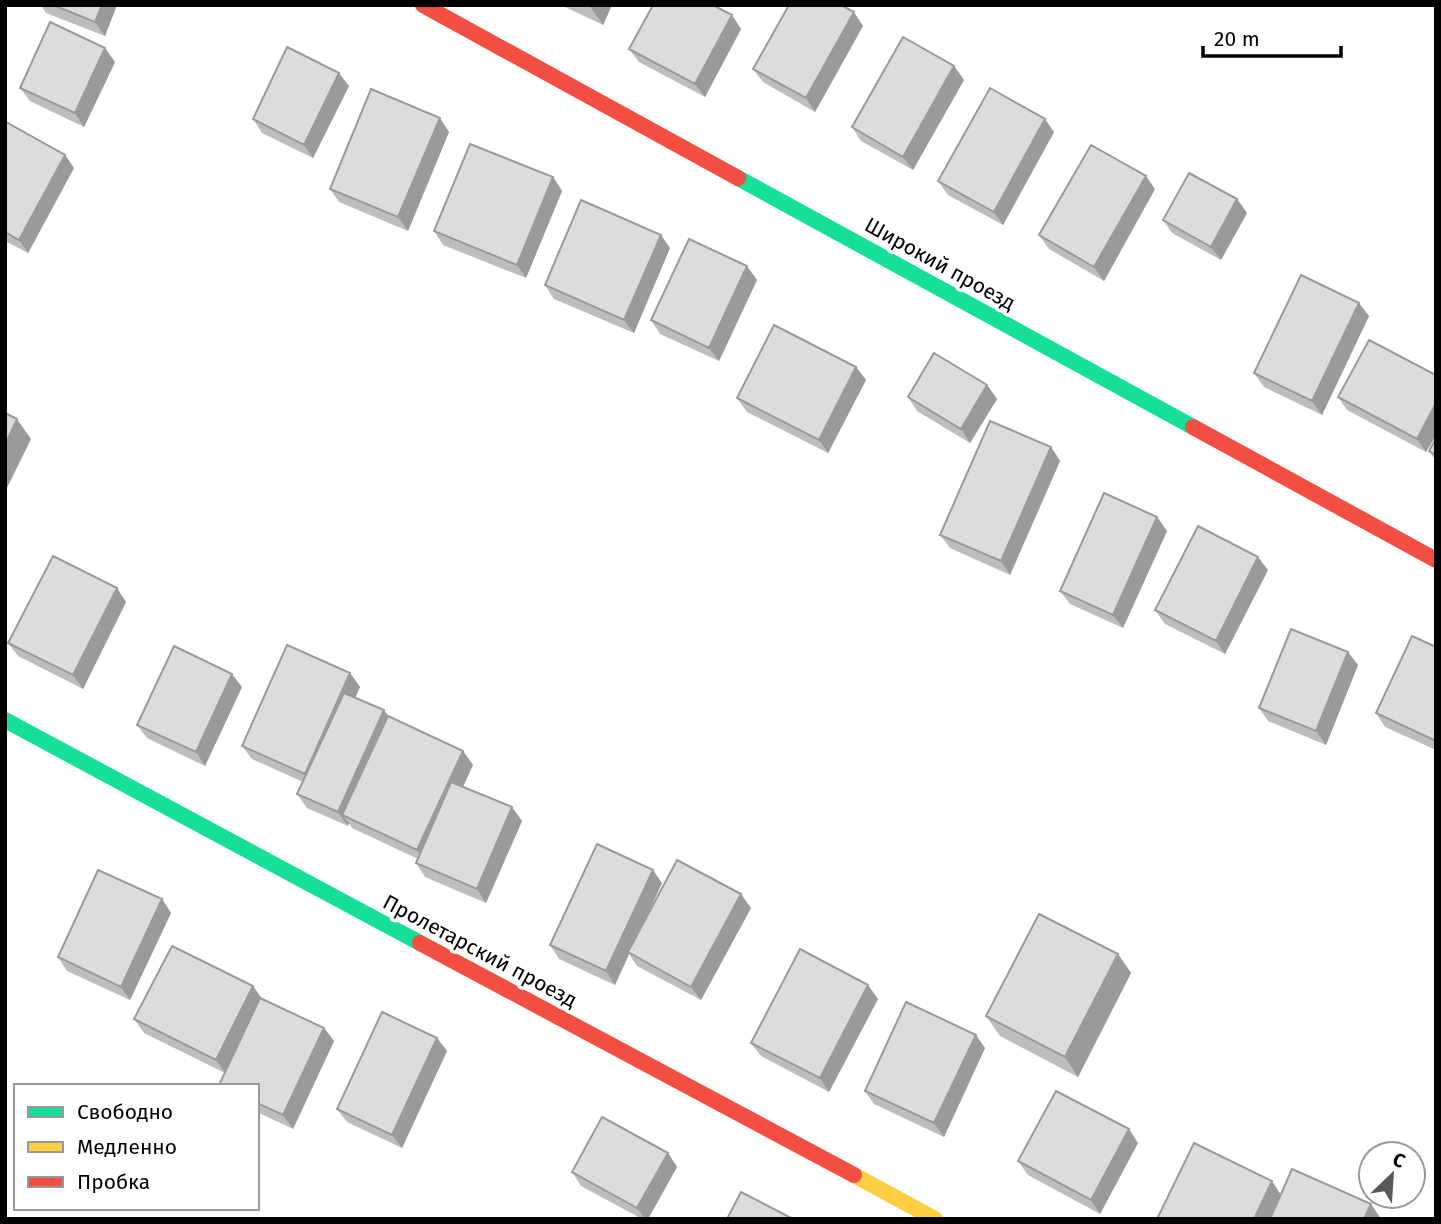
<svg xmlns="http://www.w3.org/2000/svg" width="1441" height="1224" font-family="'Fira Sans',sans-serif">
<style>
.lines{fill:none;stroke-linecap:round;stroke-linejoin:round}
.fast{stroke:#16e098;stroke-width:16}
.slow{stroke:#ffcf43;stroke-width:16}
.jam{stroke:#f24e42;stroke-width:16}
.wall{fill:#bdbdbd}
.shaded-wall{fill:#9a9a9a}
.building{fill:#dcdcdc;stroke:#9a9a9a;stroke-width:2}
.labels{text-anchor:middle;stroke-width:7;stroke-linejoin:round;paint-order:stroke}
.street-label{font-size:21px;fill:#000;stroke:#fff}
</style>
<rect width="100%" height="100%" fill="#fff"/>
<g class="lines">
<path class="fast" d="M738,178L1193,427
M5,720L420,943"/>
<path class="slow" d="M854,1175L935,1219"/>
<path class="jam" d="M423,5L738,178
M1193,427L1436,560
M420,943L854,1175"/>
</g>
<path class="wall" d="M41,5H117L105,36L46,13Z
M561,5H612L603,25Z
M863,26L815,112L763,82L753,69Z
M741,29L705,97L639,62L629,49Z
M115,62L84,127L30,101L20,88Z
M954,66L964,80L913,170L861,141L852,127Z
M349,86L313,158L262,133L253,119Z
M5,123L65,155L74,168L28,253L5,241Z
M449,132L408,231L339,202L330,189Z
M1054,132L1003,225L948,195L938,181Z
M553,177L562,191L526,278L443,245L434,231Z
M1155,189L1104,281L1049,249L1039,235Z
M1237,199L1247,213L1221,260L1172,233L1163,220Z
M670,248L634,333L554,299L545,285Z
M757,280L719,361L660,334L651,320Z
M1369,316L1322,415L1264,387L1254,373Z
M856,367L866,380L828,453L747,412L737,398Z
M1436,375V435L1426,452L1347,410L1338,397Z
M987,385L997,399L970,443L917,411L908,397Z
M1436,438V461L1429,451Z
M1051,447L1060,461L1010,575L950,548L940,535Z
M1157,517L1167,531L1123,628L1070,604L1060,591Z
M1268,570L1225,654L1165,624L1155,610Z
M126,602L83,689L18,656L8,643Z
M1436,647V750L1385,727L1376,713Z
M1358,665L1326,745L1268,721L1259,708Z
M350,673L360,687L355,697L473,765L463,787L522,821L486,903L425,877L416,863L418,859L352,828L349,823L348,826L307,808L297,794L303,782L252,759L242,746Z
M242,687L205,766L147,738L137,725Z
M662,883L647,916L751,908L701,1000L637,966L629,954L615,985L559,959L550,945Z
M162,899L171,913L130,1000L67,971L58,957Z
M1118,954L1131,973L1078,1077L1000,1036L986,1016Z
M262,999L324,1028L334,1041L293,1129L257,1112V1086L225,1073L144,1033L134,1019Z
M878,999L829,1092L761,1056L751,1043Z
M437,1038L447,1051L402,1148L347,1122L337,1109Z
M985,1048L944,1137L874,1104L865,1091Z
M1138,1143L1100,1214L1028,1175L1018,1161Z
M668,1153L677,1167L648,1219H642L581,1186L572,1172Z"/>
<path class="shaded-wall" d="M102,5H117L105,36L95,22Z
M589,5H612L603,25Z
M854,12L863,26L815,112L806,98Z
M732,15L741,29L705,97L695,84Z
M105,48L115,62L84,127L75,113Z
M954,66L964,80L913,170L903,157Z
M339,73L349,86L313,158L304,145Z
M440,118L449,132L408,231L398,217Z
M1045,119L1054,132L1003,225L994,212Z
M65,155L74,168L28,253L19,240Z
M1146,176L1155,189L1104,281L1094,267Z
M553,177L562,191L526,278L517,265Z
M1237,199L1247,213L1221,260L1211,247Z
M661,235L670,248L634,333L624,320Z
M747,266L757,280L719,361L709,348Z
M1359,303L1369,316L1322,415L1312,401Z
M856,367L866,380L828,453L819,440Z
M987,385L997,399L970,443L961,429Z
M1436,403V435L1426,452L1417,439Z
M17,419L31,439L5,492V445Z
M1051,447L1060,461L1010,575L1001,561Z
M1157,517L1167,531L1123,628L1113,615Z
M1258,557L1268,570L1225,654L1216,641Z
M117,588L126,602L83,689L73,675Z
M1348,652L1358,665L1326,745L1316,731Z
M350,673L360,687L315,788L305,774Z
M232,674L242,687L205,766L196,752Z
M384,710L394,724L342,815L349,823L348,826L338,812Z
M463,751L473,765L427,863L417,850Z
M512,807L522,821L486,903L477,889Z
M653,870L662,883L630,953L628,952L629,954L615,985L606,971Z
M741,894L751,908L701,1000L691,987Z
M162,899L171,913L130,1000L121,987Z
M1118,954L1131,973L1078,1077L1065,1057Z
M868,985L878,999L829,1092L820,1078Z
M253,986L263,1000L226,1074L216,1060Z
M324,1028L334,1041L293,1129L283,1115Z
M976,1035L985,1048L944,1137L934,1123Z
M437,1038L447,1051L402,1148L392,1135Z
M1129,1129L1138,1143L1100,1214L1091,1200Z
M668,1153L677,1167L648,1219H645L637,1208Z
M1272,1181L1281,1195L1270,1219H1254Z
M1371,1204L1381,1219H1364Z"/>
<path class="building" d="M53,5H102L95,22Z
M653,5H713L732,15L695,84L629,49Z
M789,5H841L854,12L806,98L753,69Z
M50,22L105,48L75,113L20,88Z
M903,37L954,66L903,157L852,127Z
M287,47L339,73L304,145L253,119Z
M990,88L1045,119L994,212L938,181Z
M371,89L440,118L398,217L330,189Z
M6,122L65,155L19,240L5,232Z
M470,144L553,177L517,265L434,231Z
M1091,145L1146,176L1094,267L1039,235Z
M1189,173L1237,199L1211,247L1163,220Z
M581,200L661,235L624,320L545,285Z
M689,239L747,266L709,348L651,320Z
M1301,275L1359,303L1312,401L1254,373Z
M774,325L856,367L819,440L737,398Z
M1369,340L1436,375V403L1417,439L1338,397Z
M934,353L987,385L961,429L908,397Z
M5,413L17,419L5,445Z
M990,421L1051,447L1001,561L940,535Z
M1436,438V455L1429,451Z
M1104,493L1157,517L1113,615L1060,591Z
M1198,526L1258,557L1216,641L1155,610Z
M53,556L117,588L73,675L8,643Z
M1291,629L1348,652L1316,731L1259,708Z
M1412,636L1436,647V741L1376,713Z
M287,645L350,673L305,774L242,746Z
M174,646L232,674L196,752L137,725Z
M344,693L384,710L338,812L297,794Z
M388,716L463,751L417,850L342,815Z
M451,782L512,807L477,889L416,863Z
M597,844L653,870L606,971L550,945Z
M677,860L741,894L691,987L628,952Z
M98,870L162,899L121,987L58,957Z
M1039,914L1118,954L1065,1057L986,1016Z
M172,946L253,986L216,1060L134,1019Z
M800,949L868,985L820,1078L751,1043Z
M260,998L324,1028L283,1115L257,1103V1086L219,1085Z
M906,1002L976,1035L934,1123L865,1091Z
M382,1012L437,1038L392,1135L337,1109Z
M1056,1091L1129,1129L1091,1200L1018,1161Z
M602,1117L668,1153L637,1208L572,1172Z
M1194,1143L1272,1181L1254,1219H1157Z
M1292,1169L1371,1204L1364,1219H1270Z
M741,1192L793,1219H727Z"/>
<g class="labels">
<g class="street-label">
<text transform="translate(940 264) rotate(29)" y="7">Широкий проезд</text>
<text transform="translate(480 951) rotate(28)" y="7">Пролетарский проезд</text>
</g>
</g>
<rect width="1441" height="1224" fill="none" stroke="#000000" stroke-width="14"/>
<rect x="14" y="1084" width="245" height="126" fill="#ffffff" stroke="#999999" stroke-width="2"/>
<rect x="28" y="1107" width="35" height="10" fill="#16e098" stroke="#999999" stroke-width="2"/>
<text x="77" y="1119" font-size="21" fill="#000000">Свободно</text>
<rect x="28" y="1142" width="35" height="10" fill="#ffcf43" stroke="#999999" stroke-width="2"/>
<text x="77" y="1154" font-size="21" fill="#000000">Медленно</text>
<rect x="28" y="1177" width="35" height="10" fill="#f24e42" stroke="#999999" stroke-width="2"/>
<text x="77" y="1189" font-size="21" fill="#000000">Пробка</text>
<g transform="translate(1392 1175) rotate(25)"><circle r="33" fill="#ffffff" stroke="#999999" stroke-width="2"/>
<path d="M0-5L12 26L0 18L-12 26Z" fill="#595959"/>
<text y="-10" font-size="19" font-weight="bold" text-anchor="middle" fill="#000000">С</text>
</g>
<path d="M1203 46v10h138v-10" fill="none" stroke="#000000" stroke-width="3.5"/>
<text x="1214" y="46" font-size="21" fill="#000000" stroke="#ffffff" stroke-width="5" paint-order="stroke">20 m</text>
</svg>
